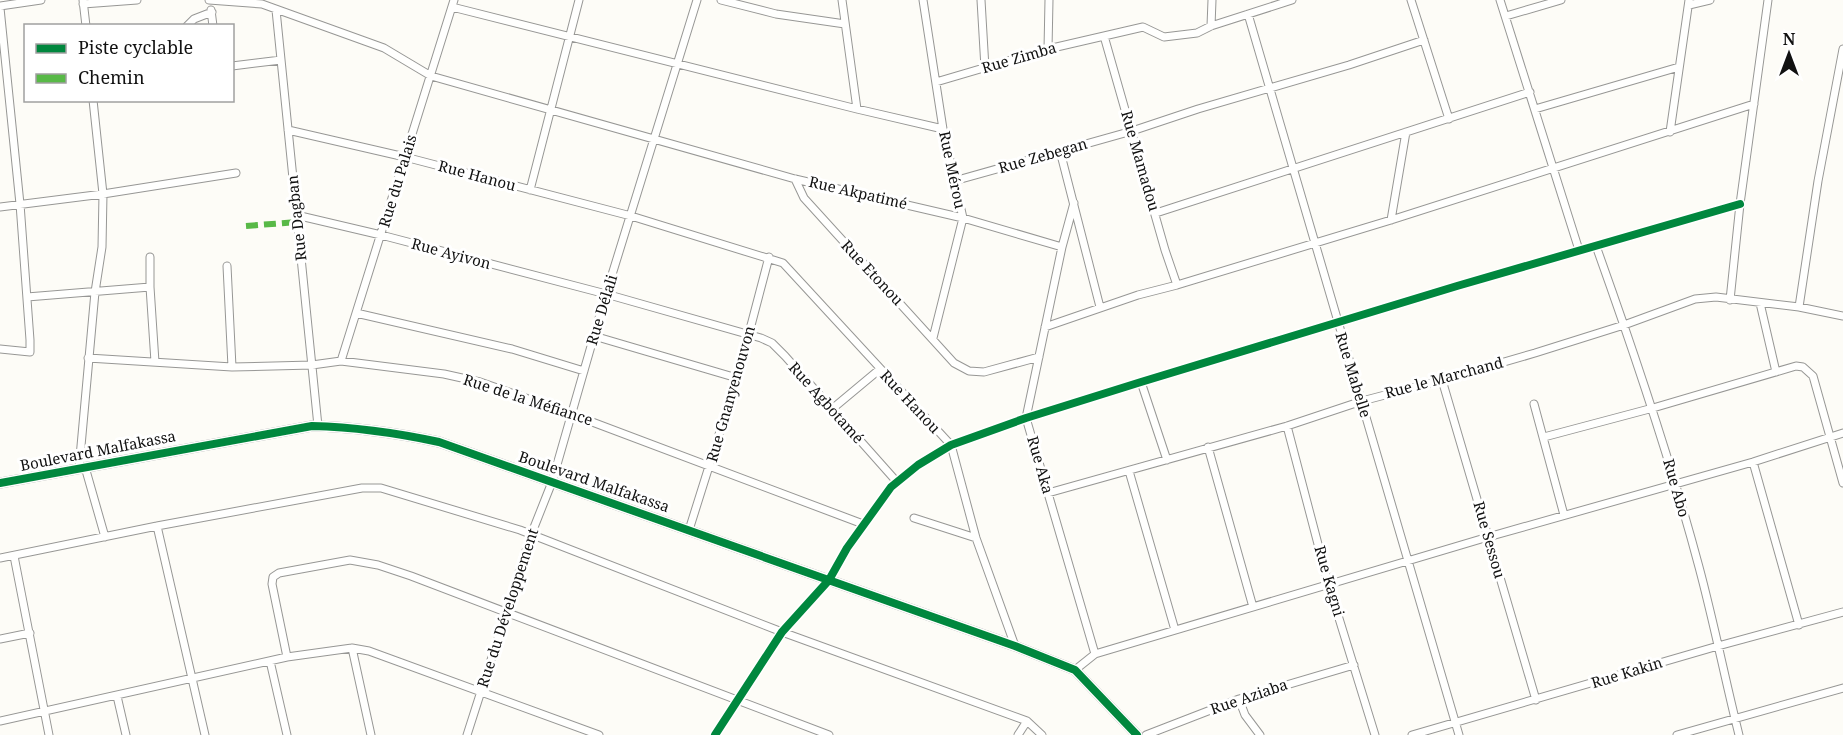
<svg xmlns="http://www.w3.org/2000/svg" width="1843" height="735" font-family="'Noto Serif',serif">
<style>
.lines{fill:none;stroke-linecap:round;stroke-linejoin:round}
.minor-casing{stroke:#979795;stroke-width:9}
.tertiary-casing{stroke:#979795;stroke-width:11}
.minor{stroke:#fffffe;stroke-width:7}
.tertiary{stroke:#fffffe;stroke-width:9}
.quiet{stroke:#58b947;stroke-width:6;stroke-dasharray:12 6;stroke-linecap:butt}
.cycleway-casing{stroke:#fff;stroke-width:11}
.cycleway{stroke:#00873e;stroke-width:8}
.labels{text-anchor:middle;stroke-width:6;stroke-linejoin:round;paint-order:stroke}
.street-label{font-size:15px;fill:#111;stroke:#fff}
</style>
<rect width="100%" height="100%" fill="#fdfcf7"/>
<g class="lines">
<g class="minor-casing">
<path id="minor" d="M83,0L86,26
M209,0L262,4L384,48L431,76L795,179L963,218L1062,247
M721,0L776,14L845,24
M842,0L857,109
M923,0L943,129L963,218L933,338
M981,0L985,68
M1411,0L1449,119
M1500,0L1579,250
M83,4L137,0
M1689,5L1710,0
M0,6L41,0
M452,7L857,109L943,129
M0,8L20,204L30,340V352L0,349
M211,10L213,26
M276,10L318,426
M1248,14L1459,735
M1506,16L1561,0
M187,26L194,19L212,12
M1211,26L1212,0
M1104,36L1165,250L1177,285
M1048,49L1049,0
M232,66L281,60
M936,82L1048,49L1143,27L1164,37L1197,33L1211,26L1292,0
M1535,109L1679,67
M288,130L405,157L631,216L783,263L951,445L976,538L1015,646
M1670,132L1689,0
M1060,151L1100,307
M795,179L804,198L954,363L969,371L984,372L1039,357
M954,181L1132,131L1198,109L1349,65L1424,40
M530,190L579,0
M1074,203L1062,247L1026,418L1095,654
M0,207L103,194L236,173
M1156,213L1530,92
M296,215L381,235L606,294L761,338L772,343L785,356L897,482
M1391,220L1406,132
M1596,246C1634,352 1670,458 1699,567C1714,623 1725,679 1739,735
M150,257V287L155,362
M227,266L232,367
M27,297L150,287
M1730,300L1740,204L1768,0
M1760,303L1776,372
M1799,307L1818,181L1843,49
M356,313L512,349L584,371
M1045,327L1138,295L1177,285L1391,220L1754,104
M594,336L737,378
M88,358L232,367L312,365L341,361L444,374L480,382L571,414L863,524
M341,361L454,0
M1442,380L1536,700
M1141,382L1167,460
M1534,404L1564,515
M832,409L880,369
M1287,426L1329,586L1375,735
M1544,437L1653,408L1796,366L1803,367L1813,376L1843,483
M1208,447L1253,607
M1753,462L1799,625
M85,467L105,537
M79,468L95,292L102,247L103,194L93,100
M1129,471L1175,630
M1048,493L1287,426L1362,401L1442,380L1535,353L1624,325L1695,299L1716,297L1799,307L1843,316
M914,518L976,538
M157,526L205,735
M689,530L739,371L769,257
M14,556L49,735
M0,558L157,526L362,488H381L520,530L782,632L1027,721L1042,735
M0,639L30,633
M352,648L371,735
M287,657L272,584L273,577L279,573L350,560L378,565L411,576L829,735
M270,661L287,735
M1075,670L1095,654L1488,537L1753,462L1843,433
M117,696L126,735
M1239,699L1245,715L1260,735
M0,721L287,657L352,648L369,651L599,735
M467,735L531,535L552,482L606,294L697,0
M715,735L782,632L829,580L847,548L891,487L918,465L951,445L1026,418L1141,382L1457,286L1740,204
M1018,735L1027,721
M1146,735L1239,699L1354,665
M1412,735L1718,646L1843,612
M1677,735L1843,688"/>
</g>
<g class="tertiary-casing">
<path id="tertiary" d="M0,483L312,426C356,427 397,433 439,442L1015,646L1075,670L1137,735"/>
</g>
<use href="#minor" class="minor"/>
<use href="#tertiary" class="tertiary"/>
<path class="quiet" d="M246,226L297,222"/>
<g class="cycleway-casing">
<path id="cycleway" d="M0,483L312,426C356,427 397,433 439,442L1015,646L1075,670L1137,735
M715,735L782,632L829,580L847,548L891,487L918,465L951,445L1026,418L1141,382L1457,286L1740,204"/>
</g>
<use href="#cycleway" class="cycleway"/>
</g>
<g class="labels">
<g class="street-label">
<text transform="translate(1019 58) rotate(-16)" y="5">Rue Zimba</text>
<text transform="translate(1043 156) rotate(-16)" y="5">Rue Zebegan</text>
<text transform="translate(1140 161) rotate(74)" y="5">Rue Mamadou</text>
<text transform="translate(952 170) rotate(78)" y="5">Rue Mérou</text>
<text transform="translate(477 176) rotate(15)" y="5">Rue Hanou</text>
<text transform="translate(398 181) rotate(-73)" y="5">Rue du Palais</text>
<text transform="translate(858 193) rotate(13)" y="5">Rue Akpatimé</text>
<text transform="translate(297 218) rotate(-96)" y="5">Rue Dagban</text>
<text transform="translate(451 254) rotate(15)" y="5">Rue Ayivon</text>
<text transform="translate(872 273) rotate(47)" y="5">Rue Etonou</text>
<text transform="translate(602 310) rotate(-73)" y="5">Rue Délali</text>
<text transform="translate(1353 375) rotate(73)" y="5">Rue Mabelle</text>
<text transform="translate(1444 378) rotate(-15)" y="5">Rue le Marchand</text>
<text transform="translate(731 394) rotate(-74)" y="5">Rue Gnanyenouvon</text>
<text transform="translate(528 400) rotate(18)" y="5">Rue de la Méfiance</text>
<text transform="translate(910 402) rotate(47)" y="5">Rue Hanou</text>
<text transform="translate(826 403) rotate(48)" y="5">Rue Agbotamé</text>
<text transform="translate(98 451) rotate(-11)" y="5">Boulevard Malfakassa</text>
<text transform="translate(1040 465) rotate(74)" y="5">Rue Aka</text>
<text transform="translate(594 482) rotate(19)" y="5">Boulevard Malfakassa</text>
<text transform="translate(1676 488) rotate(74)" y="5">Rue Abo</text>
<text transform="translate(1489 540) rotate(74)" y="5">Rue Sessou</text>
<text transform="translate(1329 581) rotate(74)" y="5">Rue Kagni</text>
<text transform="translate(508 608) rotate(-72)" y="5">Rue du Développement</text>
<text transform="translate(1627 673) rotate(-17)" y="5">Rue Kakin</text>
<text transform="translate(1249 697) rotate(-19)" y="5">Rue Aziaba</text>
</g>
</g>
<rect x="24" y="24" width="210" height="78" fill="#ffffff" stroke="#a0a0a0" stroke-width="1.5"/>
<rect x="36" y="44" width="30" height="9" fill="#00873e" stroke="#a0a0a0" stroke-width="1.5"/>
<text x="78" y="54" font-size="18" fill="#111111">Piste cyclable</text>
<rect x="36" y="74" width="30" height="9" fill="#58b947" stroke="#a0a0a0" stroke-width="1.5"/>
<text x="78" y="84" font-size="18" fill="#111111">Chemin</text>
<g transform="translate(1789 54)" stroke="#ffffff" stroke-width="4.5" paint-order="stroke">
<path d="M0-4.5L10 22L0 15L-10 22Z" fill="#111111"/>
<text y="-9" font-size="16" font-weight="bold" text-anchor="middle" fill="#111111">N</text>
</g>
</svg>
